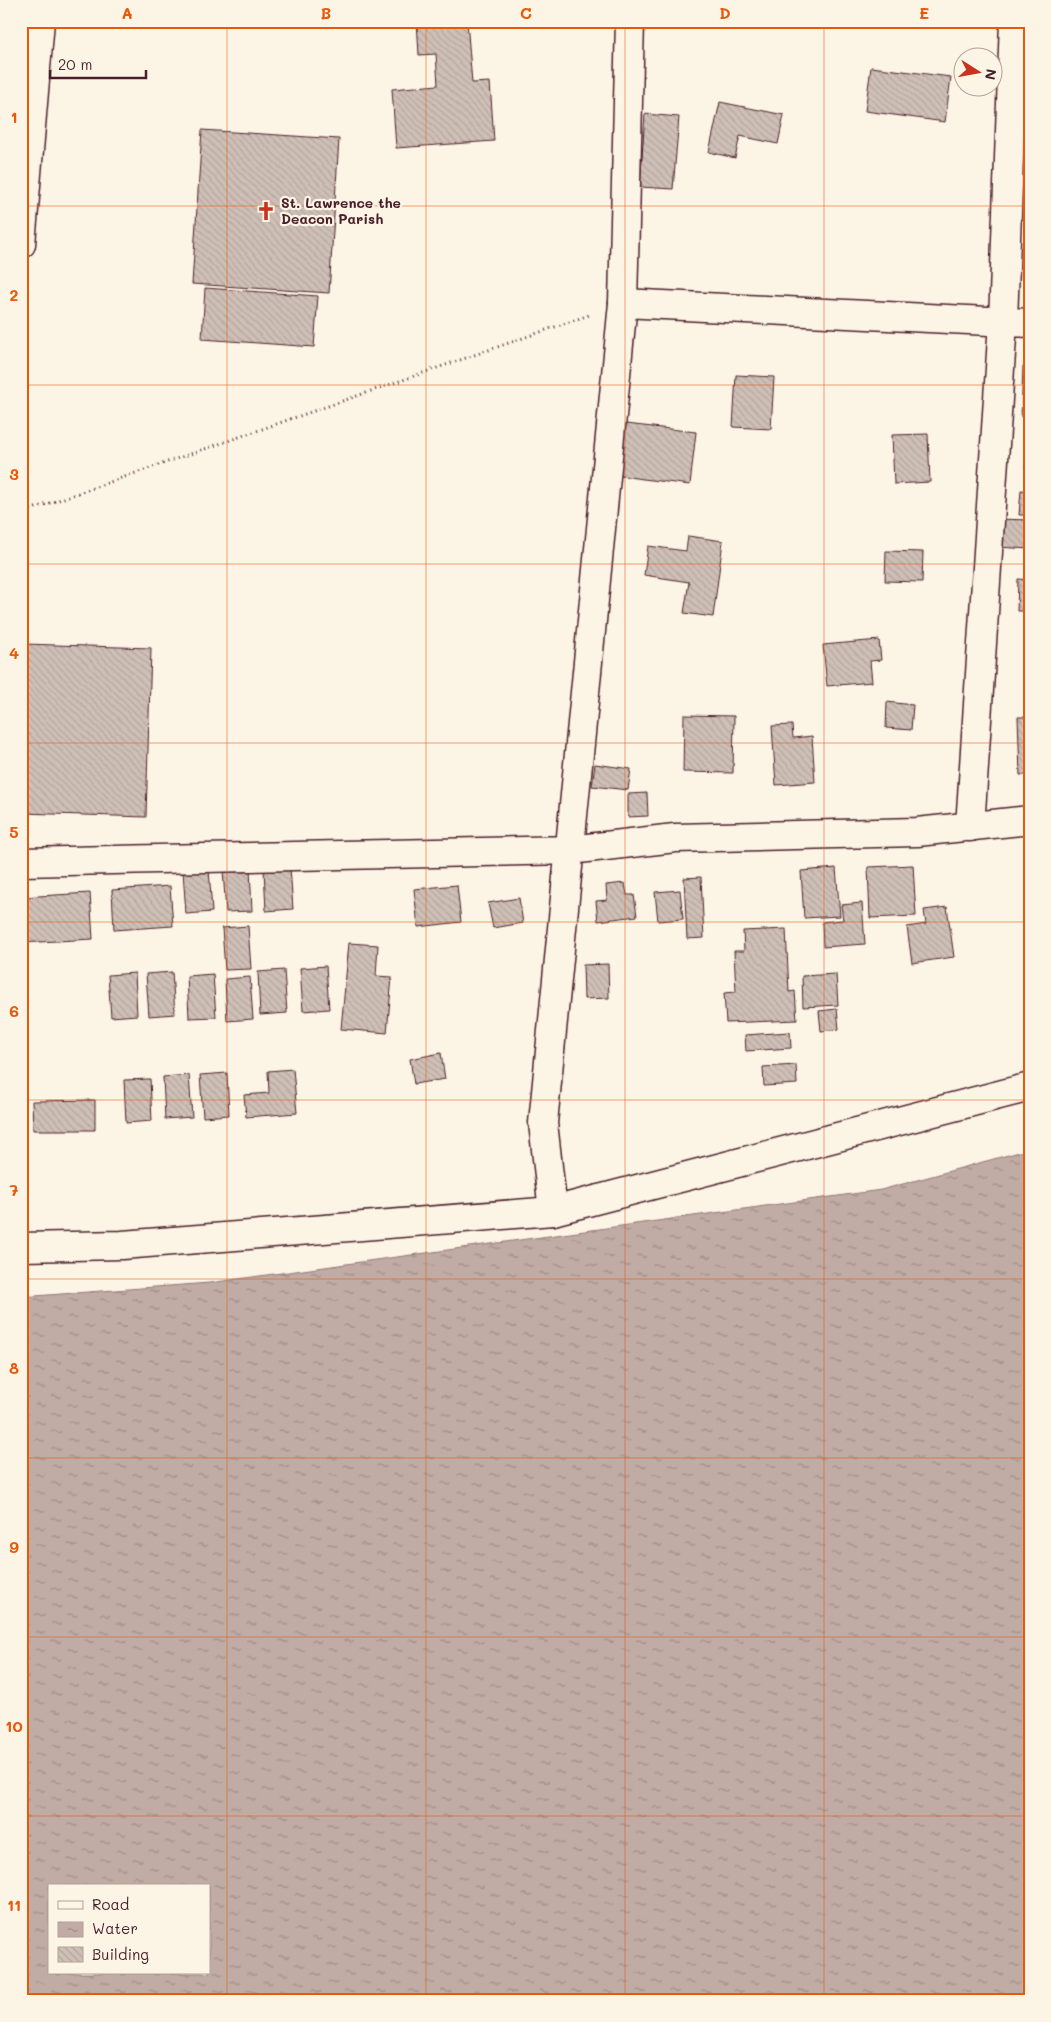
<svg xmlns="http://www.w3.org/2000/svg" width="1051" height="2022" font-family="Mali,sans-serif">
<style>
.water{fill:url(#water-ripples);stroke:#917474;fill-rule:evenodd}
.building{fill:url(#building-back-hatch);stroke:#4a1f2b}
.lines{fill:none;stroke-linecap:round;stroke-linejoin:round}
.minor-casing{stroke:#4a1f2b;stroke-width:31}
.tertiary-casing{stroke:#4a1f2b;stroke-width:31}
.path{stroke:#4a1f2b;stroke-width:3;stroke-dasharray:1 4;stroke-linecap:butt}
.minor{stroke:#fcf5e5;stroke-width:28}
.tertiary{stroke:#fcf5e5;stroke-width:28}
.grid{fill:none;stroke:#e8590c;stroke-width:1;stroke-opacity:0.55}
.labels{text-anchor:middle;stroke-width:4.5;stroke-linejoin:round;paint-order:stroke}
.poi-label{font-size:14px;font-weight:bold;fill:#4a1f2b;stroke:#fcf5e5;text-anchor:start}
.neatline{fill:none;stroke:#e8590c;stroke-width:2}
.grid-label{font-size:16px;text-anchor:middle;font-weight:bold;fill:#e8590c}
</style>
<defs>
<pattern id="water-ripples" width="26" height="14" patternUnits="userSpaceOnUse" patternTransform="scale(1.25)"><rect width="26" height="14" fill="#c0aca5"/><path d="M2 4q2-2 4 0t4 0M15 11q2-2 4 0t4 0" fill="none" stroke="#9e8b87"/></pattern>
<pattern id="building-back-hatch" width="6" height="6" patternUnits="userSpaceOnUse" patternTransform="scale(1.25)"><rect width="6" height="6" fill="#cfc0b7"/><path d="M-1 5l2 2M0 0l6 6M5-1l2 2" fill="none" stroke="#b3a59e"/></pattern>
</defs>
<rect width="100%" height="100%" fill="#fcf5e5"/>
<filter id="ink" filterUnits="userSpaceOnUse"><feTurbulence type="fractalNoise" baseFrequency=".02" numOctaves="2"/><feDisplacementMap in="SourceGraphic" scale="10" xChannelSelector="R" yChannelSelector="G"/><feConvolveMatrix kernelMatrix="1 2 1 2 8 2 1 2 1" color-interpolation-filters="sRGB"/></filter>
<g filter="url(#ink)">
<path class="water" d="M1030,1149V2001H21V1297L209,1283L881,1190ZM49,1886H209V1973H49Z"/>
<path class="building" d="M417,21H467L472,83L490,82L494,141L396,148L392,89L438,85L436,54L419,55Z
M871,67L951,77L945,122L865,111Z
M720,102L784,115L778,144L740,136L735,158L709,152Z
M645,114L679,117L673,189L640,187Z
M202,130L339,139L329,293L192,284Z
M205,288L318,296L314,347L202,339Z
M1023,366H1030V417H1021Z
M736,375L774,377L771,429L733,427Z
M626,424L696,432L690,485L620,476Z
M1028,427H1030V469L1025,468Z
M928,434L930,482L894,484L892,435Z
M1021,490L1030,491V515H1019Z
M998,519L1030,520V549L997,547Z
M688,536L723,541L713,617L684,613L689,582L644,575L648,546L686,551Z
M886,551L923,552L922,582L885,581Z
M1018,579L1030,580V611H1017Z
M879,640L881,660L870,661L872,682L827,686L823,645Z
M24,644L151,648L146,817L21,813Z
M887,702L913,705L911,730L886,728Z
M684,715L734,716L733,773L683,772Z
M1018,717H1030V775H1020Z
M792,725L793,738L812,736L815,782L776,785L772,726Z
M595,764L631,769L628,790L592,786Z
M647,793L648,816L628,817V794Z
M913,865L916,916L870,918L868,867Z
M290,867L293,909L266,911L264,869Z
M250,868L252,911L226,912L223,870Z
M836,868L840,916L804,918L801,871Z
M209,869L212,912L186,914L183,871Z
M701,877L704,938L687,939L684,878Z
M625,883L627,895H634L637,916L598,921L596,901L607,900L606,885Z
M457,885L461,922L418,927L414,889Z
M170,886L173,926L114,930L112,890Z
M680,890L683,919L658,921L655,892Z
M90,893L93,939L21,943V897Z
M519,898L523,923L493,928L488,903Z
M862,903L865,944L823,947L822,922L843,920L841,905Z
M947,907L954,957L912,963L907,927L926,924L924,910Z
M248,926L251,969L225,970L222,928Z
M786,929L789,992L795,991L797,1020L726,1023L724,993L736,992L734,951H744L743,931Z
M349,943L378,945L376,976L392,977L387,1033L341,1029Z
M608,964L609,998L584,999L583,965Z
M326,966L329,1009L303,1011L300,968Z
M284,970L287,1013L260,1015L258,972Z
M172,972L175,1014L149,1016L146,974Z
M135,973L137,1015L111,1017L108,975Z
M213,974L216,1017L189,1018L187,976Z
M836,974L838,1005L803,1007L802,976Z
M250,977L253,1019L227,1021L225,979Z
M837,1009L839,1029L821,1031L819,1011Z
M790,1032L791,1048L746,1051L745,1035Z
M441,1053L445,1079L414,1084L410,1059Z
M796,1065L797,1084L764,1086L763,1067Z
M293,1069L297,1113L246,1117L244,1095L269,1093L268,1071Z
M227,1073L229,1115L203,1117L200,1075Z
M189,1075L192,1117L165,1119L163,1077Z
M150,1079L152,1121L126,1123L124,1080Z
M95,1100V1130H33L32,1101Z"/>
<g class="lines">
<g class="minor-casing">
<path id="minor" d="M21,244L40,21
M623,303L1030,323
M970,827L1003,322L1014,21
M21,1247L122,1245L553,1211L1030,1087"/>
</g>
<g class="tertiary-casing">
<path id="tertiary" d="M21,862L570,850L675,838L917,832L1030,820
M553,1211L543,1123L623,303L630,21"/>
</g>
<path class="path" d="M21,513L592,314"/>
<use href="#minor" class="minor"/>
<use href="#tertiary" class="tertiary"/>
</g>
</g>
<path class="grid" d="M227,21V2001M426,21V2001M625,21V2001M824,21V2001M21,206H1030M21,385H1030M21,564H1030M21,743H1030M21,922H1030M21,1100H1030M21,1279H1030M21,1458H1030M21,1637H1030M21,1816H1030"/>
<defs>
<g id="church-bare" transform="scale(1.5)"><path d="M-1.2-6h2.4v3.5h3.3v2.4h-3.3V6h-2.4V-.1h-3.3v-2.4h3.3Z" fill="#c8321e" stroke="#fcf5e5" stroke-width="2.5" paint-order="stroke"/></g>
</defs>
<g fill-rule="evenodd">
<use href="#church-bare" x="266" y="211"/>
</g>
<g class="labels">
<g class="poi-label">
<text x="281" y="208">St. Lawrence the<tspan x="281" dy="16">Deacon Parish</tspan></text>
</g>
</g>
<rect width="1051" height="2022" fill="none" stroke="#fcf5e5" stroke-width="55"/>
<rect x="48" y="1884" width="162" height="90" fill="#fcf5e5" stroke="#b59f9b"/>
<rect x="58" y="1901" width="25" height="8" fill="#fcf5e5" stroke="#b59f9b"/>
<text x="92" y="1910" font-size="15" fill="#4a1f2b">Road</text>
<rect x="58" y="1922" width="25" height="15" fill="url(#water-ripples)" stroke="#b59f9b"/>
<text x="92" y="1934" font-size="15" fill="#4a1f2b">Water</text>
<rect x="58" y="1947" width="25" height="15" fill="url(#building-back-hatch)" stroke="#b59f9b"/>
<text x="92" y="1960" font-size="15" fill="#4a1f2b">Building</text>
<g transform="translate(978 72) rotate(101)"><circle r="24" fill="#fcf5e5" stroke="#b59f9b"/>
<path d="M0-4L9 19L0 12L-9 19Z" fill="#c8321e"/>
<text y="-8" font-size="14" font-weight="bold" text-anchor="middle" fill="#4a1f2b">N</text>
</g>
<path d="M50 70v8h96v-8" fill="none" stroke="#4a1f2b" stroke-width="2.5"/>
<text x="58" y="70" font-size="15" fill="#4a1f2b" stroke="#fcf5e5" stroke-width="4" paint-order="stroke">20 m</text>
<rect x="28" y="28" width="996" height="1966" class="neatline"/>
<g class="grid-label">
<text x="127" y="19">A</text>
<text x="326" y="19">B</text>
<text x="526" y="19">C</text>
<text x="725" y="19">D</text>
<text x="924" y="19">E</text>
<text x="14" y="123">1</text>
<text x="14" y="301">2</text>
<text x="14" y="480">3</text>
<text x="14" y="659">4</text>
<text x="14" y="838">5</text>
<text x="14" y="1017">6</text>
<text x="14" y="1196">7</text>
<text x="14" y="1374">8</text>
<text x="14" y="1553">9</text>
<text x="14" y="1732">10</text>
<text x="14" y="1911">11</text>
</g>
</svg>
